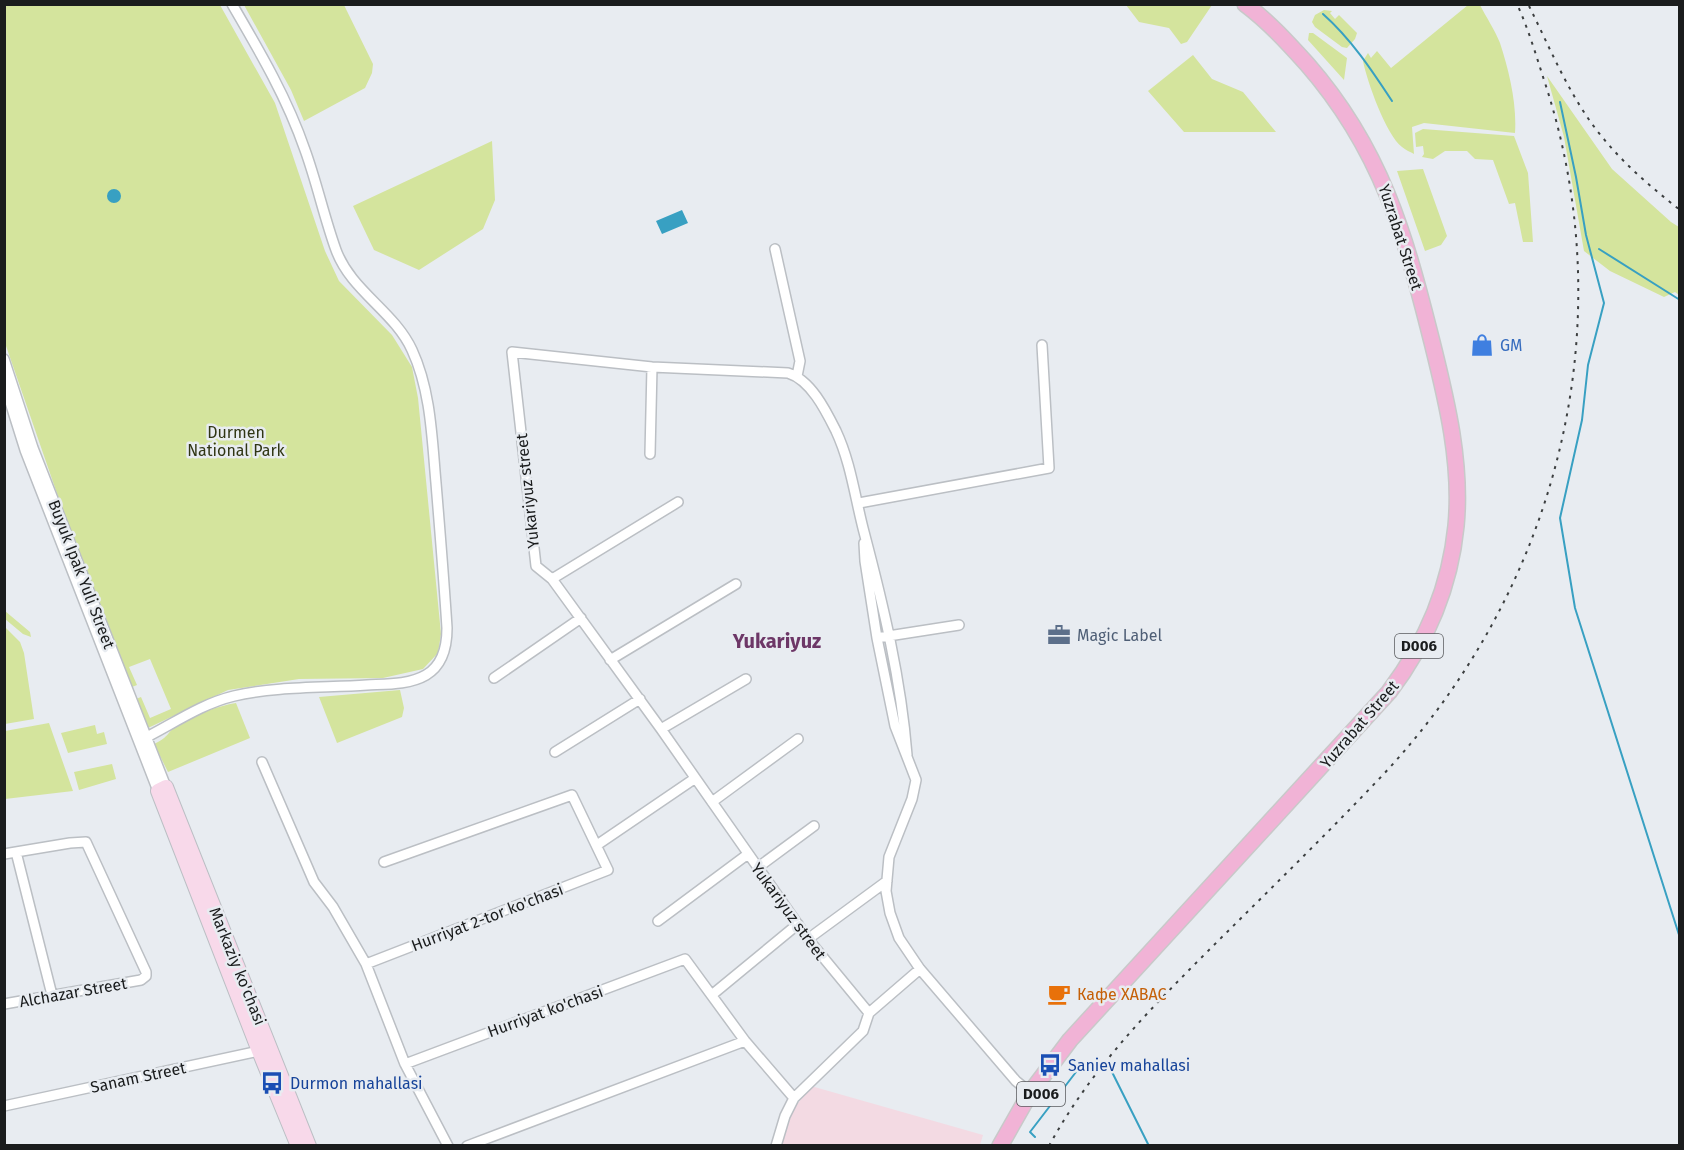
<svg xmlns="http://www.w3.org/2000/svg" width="1684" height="1150" font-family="'Fira Sans',sans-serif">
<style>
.industrial{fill:#f3dae3}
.green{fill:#d4e49d}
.water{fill:#38a0c2}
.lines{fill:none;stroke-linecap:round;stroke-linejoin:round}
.stream{stroke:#38a0c2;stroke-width:2}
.street-casing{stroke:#bbbfc4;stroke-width:12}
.secondary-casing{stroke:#bbbfc4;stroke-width:16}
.primary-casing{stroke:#c8c9c9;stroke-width:18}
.street{stroke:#fff;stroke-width:9}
.secondary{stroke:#f8d9ea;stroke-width:14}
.primary{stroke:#f1b3d6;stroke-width:15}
.rail{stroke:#3c3f40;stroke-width:2;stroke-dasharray:3 6;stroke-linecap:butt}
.labels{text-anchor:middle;stroke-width:5;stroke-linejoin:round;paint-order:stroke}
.shield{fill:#e8ecf1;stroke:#585a5d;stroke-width:1.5}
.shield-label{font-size:15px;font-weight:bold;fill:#1a1c1d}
.street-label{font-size:16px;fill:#1a1c1d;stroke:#e8ecf1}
.shop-label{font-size:16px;fill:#366cbe;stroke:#e8ecf1;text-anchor:start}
.park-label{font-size:16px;fill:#303614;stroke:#e8ecf1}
.service-label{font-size:16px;fill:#4e5e75;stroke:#e8ecf1;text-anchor:start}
.food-label{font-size:16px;fill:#c56008;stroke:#e8ecf1;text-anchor:start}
.transit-label{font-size:16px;fill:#164399;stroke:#e8ecf1;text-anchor:start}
.quarter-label{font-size:20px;font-weight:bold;fill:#6d3767;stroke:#e8ecf1}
</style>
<rect width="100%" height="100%" fill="#e8ecf1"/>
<path class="industrial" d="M811,1086L983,1135L980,1145L780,1146L789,1115Z"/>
<path class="green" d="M4,5H220L275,103L325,251L339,281L392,335L412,367L418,398L441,634L438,653L423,669L383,678L299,679L228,690L148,728L136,699L141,697L150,718L171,709L150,659L129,667L137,685L132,687L62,508L5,343Z
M244,5H344L373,64L372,73L365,88L304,121L291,90Z
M1126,5H1212L1187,42L1181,44L1169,28L1139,22Z
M1468,5H1480C1486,17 1495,30 1500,43C1509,71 1517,103 1515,133L1424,123L1412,127L1414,154C1411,152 1405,150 1402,147C1386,135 1367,81 1363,61L1368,53L1371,58L1377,51L1391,68Z
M1324,10L1332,11L1330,13L1335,19L1339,15L1357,33L1355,39L1347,48L1342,47L1315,27L1312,22L1315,15Z
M1309,33H1313L1347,58L1344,80L1308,40Z
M1193,55L1212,79L1243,92L1276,132H1184L1148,91Z
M1547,76L1612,169L1671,222L1679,227V295L1675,292L1664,297L1610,271L1584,251L1564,137Z
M1423,129L1514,136L1528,173L1533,242H1523L1515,203L1509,204L1493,160L1475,159L1467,151H1445L1433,159L1422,157L1424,154L1423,146L1416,147L1415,133Z
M492,141L495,200L483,229L419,270L374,250L353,206Z
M1423,169L1447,236L1441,245L1425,251L1397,171Z
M5,611L30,632L31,637L23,634L5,619Z
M5,627L20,642L24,653L34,719L5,724Z
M400,690L404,708L402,717L337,743L319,697Z
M236,703L250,738L168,772L154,744C169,738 169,729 180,723C196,714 218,706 236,703Z
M49,723L73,791L5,799V731Z
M95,725L97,734L104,732L107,744L68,753L61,733Z
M112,764L116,779L79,790L74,772Z"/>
<path class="water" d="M107 196a7 7 0 1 1 14 0a7 7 0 1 1-14 0Z
M682,210L688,223L662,234L656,221Z"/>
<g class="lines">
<path class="stream" d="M1323,14C1351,39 1371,69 1392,101
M1560,102L1576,177L1586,235L1604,303L1588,365L1582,420L1560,518L1575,608L1680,938
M1599,249L1680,300
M1110,1068L1149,1146
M1035,1137L1030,1132L1076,1072"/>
<g class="street-casing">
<path id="street" d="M775,249L800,361L797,376
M4,359L33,448L166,787
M4,383L25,450L158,791
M650,454L652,367
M859,503L1049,468L1042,345
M864,543L865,561L877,638L895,726L916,780L912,799L889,857L886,891L890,913L899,938L920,969L1016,1081L1038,1099
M552,579L678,502
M882,637L959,625
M610,660L736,584
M494,678L581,618
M661,729L746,679
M139,741C170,726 200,704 234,696C276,686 324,688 367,685C385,684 409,685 426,675C443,665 447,647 447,628C444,580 440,532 436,483C432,439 431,391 412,350C394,311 351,291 336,250C324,217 317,183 305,150C287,98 260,52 232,4
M555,752L640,699
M262,762L314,882L333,907L366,964L405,1064L448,1146
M712,802L798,739
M597,845L694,779
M16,852L52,995
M4,854L70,843L86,842L146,972V976L141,980L4,1004
M757,868L814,826
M658,921L748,854
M808,939L887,881
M366,964L608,870L572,795L384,862
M713,994L798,924
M869,1013L808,939L661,729L552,579L536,566L512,352L652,367L788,373C811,380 826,411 836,431C851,463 855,498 864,532C883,604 901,679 907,755
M405,1064L685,959L745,1041L794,1098
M4,1106L259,1051
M467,1146L745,1041
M776,1146L785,1116L794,1098L863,1031L869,1013L920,969"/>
</g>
<g class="secondary-casing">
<path id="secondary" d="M298,1146L259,1051L158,791L166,787L309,1146"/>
</g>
<g class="primary-casing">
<path id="primary" d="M1000,1146L1030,1093L1070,1040L1389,692C1426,643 1450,587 1456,526C1462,464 1447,402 1432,342C1405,235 1382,150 1307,64C1288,43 1269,22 1245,4"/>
</g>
<use href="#street" class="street"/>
<use href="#secondary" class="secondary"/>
<use href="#primary" class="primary"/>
<path class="rail" d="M1529,6C1551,50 1571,100 1603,138C1625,165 1652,188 1680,210
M1049,1146C1089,1072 1146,1013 1205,954C1263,896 1322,839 1379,779C1557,592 1626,327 1544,80C1536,55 1528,28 1517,4"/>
</g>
<defs>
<g id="shop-bare" transform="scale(1.8)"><path d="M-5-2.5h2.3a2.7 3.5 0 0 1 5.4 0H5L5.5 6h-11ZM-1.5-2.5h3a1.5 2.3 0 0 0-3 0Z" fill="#3f7fe0" stroke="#e8ecf1" stroke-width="2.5" paint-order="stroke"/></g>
<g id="office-bare" transform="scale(1.8)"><path d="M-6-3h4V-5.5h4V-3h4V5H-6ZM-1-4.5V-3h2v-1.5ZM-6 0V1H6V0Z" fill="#5c6f8a" stroke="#e8ecf1" stroke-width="2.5" paint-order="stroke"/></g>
<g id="cafe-bare" transform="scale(1.8)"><path d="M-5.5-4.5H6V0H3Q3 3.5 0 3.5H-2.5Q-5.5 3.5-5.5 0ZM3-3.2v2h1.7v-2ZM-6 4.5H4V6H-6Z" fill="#e8710a" stroke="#e8ecf1" stroke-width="2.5" paint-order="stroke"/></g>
<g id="bus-bare" transform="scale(1.8)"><path d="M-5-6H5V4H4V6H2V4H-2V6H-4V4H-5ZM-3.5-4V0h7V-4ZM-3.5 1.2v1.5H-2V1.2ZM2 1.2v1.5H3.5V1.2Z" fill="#1a4fb4" stroke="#e8ecf1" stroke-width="2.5" paint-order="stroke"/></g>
</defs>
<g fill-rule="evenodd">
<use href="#shop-bare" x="1482" y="345"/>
<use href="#office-bare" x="1059" y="635"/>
<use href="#cafe-bare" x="1059" y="994"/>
<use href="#bus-bare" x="1050" y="1065"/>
<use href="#bus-bare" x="272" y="1083"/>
</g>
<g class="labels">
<g class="shield">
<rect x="1395" y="634" width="48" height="24" rx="4.5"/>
<rect x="1017" y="1082" width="48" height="24" rx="4.5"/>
</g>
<g class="shield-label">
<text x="1419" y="651">D006</text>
<text x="1041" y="1099">D006</text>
</g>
<g class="street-label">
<text transform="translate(1401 237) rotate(72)" y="6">Yuzrabat Street</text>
<text transform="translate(527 491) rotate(-96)" y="6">Yukariyuz street</text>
<text transform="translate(82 574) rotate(69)" y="6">Buyuk Ipak Yuli Street</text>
<text transform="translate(1359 724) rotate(-49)" y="6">Yuzrabat Street</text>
<text transform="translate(789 911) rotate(54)" y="6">Yukariyuz street</text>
<text transform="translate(487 917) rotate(-21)" y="6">Hurriyat 2-tor ko'chasi</text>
<text transform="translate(238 966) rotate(68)" y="6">Markaziy ko'chasi</text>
<text transform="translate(73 992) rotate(-10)" y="6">Alchazar Street</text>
<text transform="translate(545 1011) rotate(-20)" y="6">Hurriyat ko'chasi</text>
<text transform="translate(138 1077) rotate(-12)" y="6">Sanam Street</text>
</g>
<g class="shop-label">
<text x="1500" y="351">GM</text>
</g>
<g class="park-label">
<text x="236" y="438">Durmen<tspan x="236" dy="18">National Park</tspan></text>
</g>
<g class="service-label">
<text x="1077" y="641">Magic Label</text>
</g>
<g class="food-label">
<text x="1077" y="1000">Кафе ХАВАС</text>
</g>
<g class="transit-label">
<text x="1068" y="1071">Saniev mahallasi</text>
<text x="290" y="1089">Durmon mahallasi</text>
</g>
<g class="quarter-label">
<text x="777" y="648">Yukariyuz</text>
</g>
</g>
<rect width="1684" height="1150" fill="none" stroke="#1a1c1d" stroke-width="12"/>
</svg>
